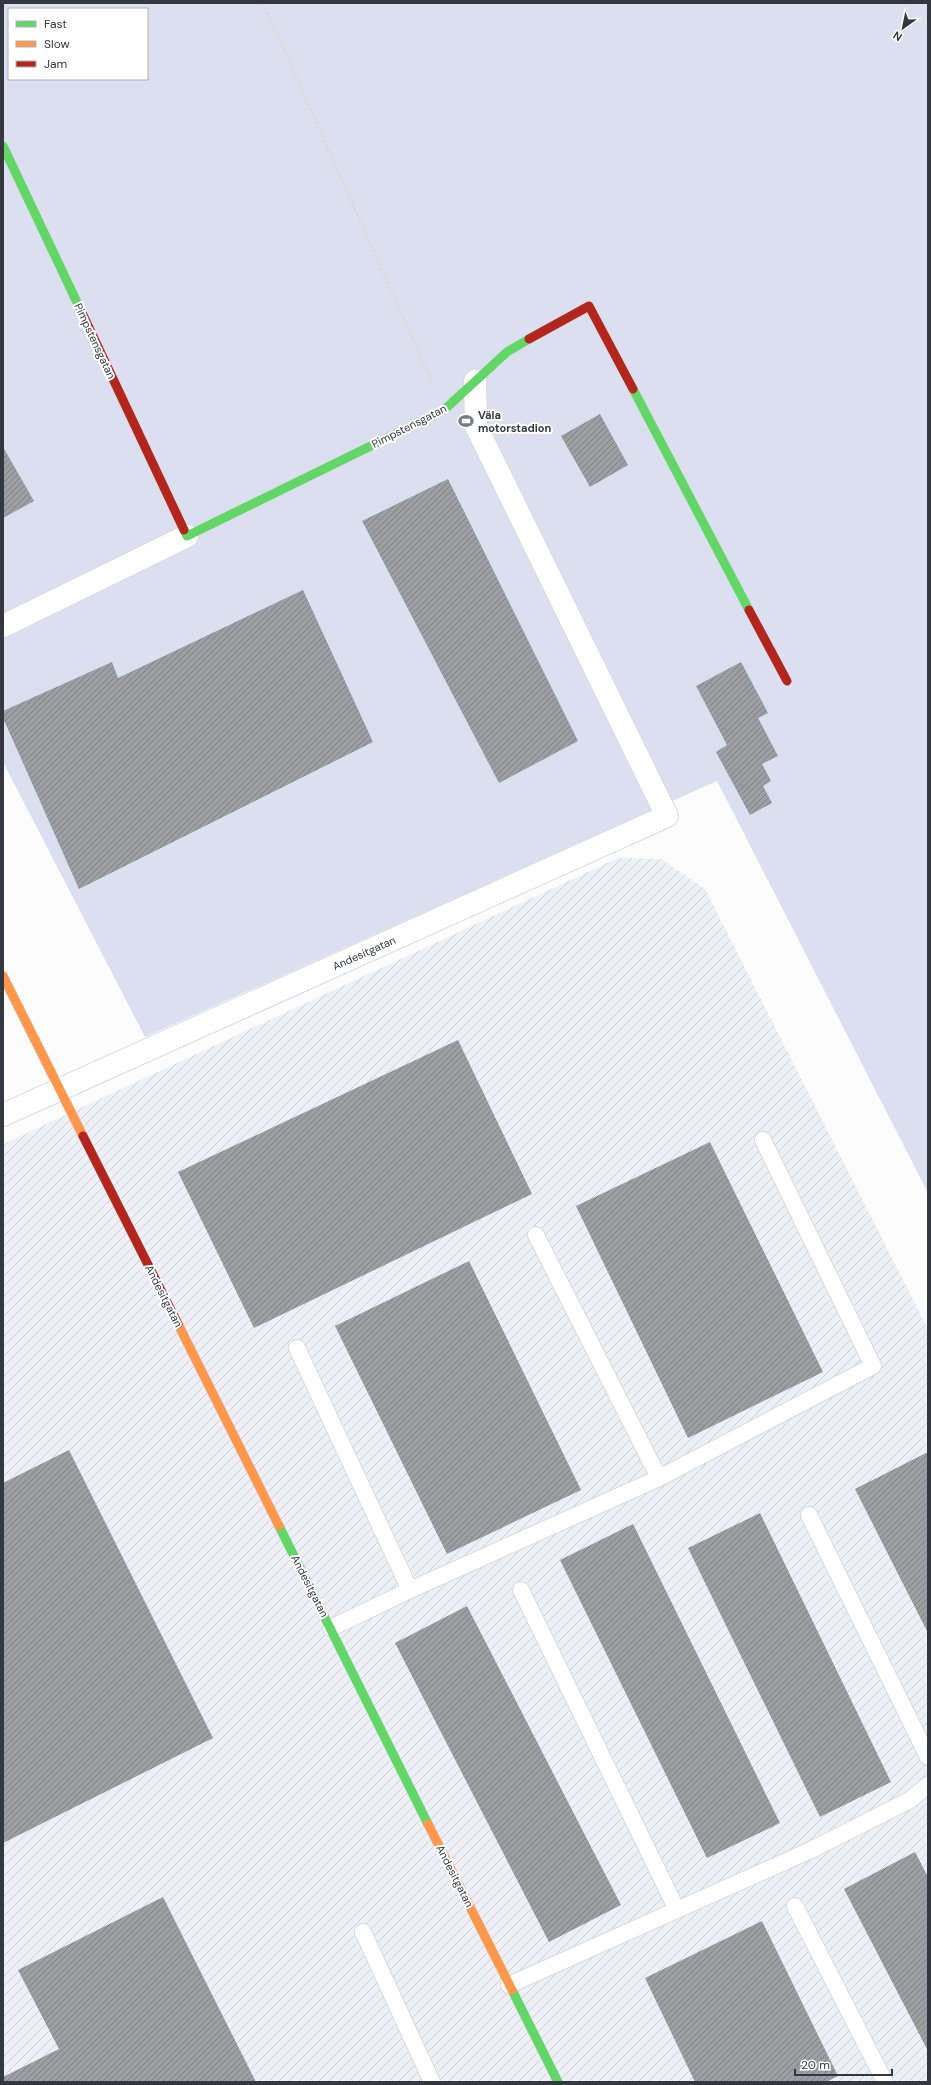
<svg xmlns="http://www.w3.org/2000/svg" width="931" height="2085" font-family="'DM Sans',sans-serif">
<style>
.industrial{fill:url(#industrial-furrows)}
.grass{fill:#dcdff0;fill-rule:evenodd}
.building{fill:url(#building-hatch)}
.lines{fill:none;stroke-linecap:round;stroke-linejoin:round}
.lane-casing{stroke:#d9dade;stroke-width:18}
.street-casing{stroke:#d9dade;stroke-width:24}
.fast-casing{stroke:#d9dade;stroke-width:10}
.slow-casing{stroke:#d9dade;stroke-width:10}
.jam-casing{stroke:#d9dade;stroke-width:10}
.path{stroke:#dadada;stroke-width:2.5;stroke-dasharray:3 2;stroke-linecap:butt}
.lane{stroke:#fff;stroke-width:16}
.street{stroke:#fff;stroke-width:22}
.fast{stroke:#63d668;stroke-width:9}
.slow{stroke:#ff974d;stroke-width:9}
.jam{stroke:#b3261e;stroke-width:9}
.labels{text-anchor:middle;stroke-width:4;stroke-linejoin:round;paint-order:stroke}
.street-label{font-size:11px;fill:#343640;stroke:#fff}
.poi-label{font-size:11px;font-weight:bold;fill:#343640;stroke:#fff;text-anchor:start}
</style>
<defs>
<pattern id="industrial-furrows" width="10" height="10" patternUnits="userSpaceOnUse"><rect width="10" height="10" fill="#eff0f7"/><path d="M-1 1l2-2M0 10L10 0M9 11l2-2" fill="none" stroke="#ceced5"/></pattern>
<pattern id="building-hatch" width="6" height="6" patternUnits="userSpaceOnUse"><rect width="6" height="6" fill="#9d9ea2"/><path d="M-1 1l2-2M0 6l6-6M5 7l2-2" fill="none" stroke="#818285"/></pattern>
</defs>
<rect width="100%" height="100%" fill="#fcfcfc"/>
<path class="industrial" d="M618,858L661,859L705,889L928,1329V2082H3V1144Z"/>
<path class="grass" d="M3,3H928V1193L717,781L145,1037L3,762ZM9,9H147V79H9Z"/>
<path class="building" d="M600,414L628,465L590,487L561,436Z
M3,447L34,501L3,518Z
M448,479L578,741L499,783L362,521Z
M303,590L373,742L79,889L3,718V711L112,662L118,678Z
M741,662L768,713L758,718L778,756L762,764L771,781L763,786L772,803L750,815L716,752L727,745L696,686Z
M458,1040L532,1194L254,1328L178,1172Z
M710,1142L823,1372L688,1438L576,1206Z
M469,1261L581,1490L447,1554L335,1326Z
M69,1450L213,1738L3,1843V1483Z
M928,1452V1633L855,1489Z
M760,1513L891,1782L820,1817L688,1548Z
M633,1524L780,1823L707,1858L560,1560Z
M467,1606L621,1905L549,1942L395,1643Z
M915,1852L928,1877V2051L844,1889Z
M163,1897L256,2082H3V2077L59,2049L18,1970Z
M762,1921L838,2076L826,2082H695L645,1978Z"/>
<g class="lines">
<g class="lane-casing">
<path id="lane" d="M536,1235L659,1478
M297,1348L410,1590
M809,1515L928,1757
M521,1590L677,1910
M331,1628L410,1590L659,1478L873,1366L763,1140
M795,1906L885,2082
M363,1932L432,2082
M509,1985L811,1850L910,1800L928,1785"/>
</g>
<g class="street-casing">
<path id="street" d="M3,626L187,536
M3,1115L667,816L476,426L475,381"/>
</g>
<g class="fast-casing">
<path id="fast" d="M3,146L83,315
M633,389L749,610
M184,530L187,536L444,410L507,352L529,339
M279,1526L428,1824
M512,1990L558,2082"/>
</g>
<g class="slow-casing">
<path id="slow" d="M3,976L83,1136
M178,1324L279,1526
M428,1824L512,1990"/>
</g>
<g class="jam-casing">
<path id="jam" d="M83,315L184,530
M529,339L589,306L633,389
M749,610L787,681
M83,1136L178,1324"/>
</g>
<path class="path" d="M263,3L432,382"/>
<use href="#lane" class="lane"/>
<use href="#street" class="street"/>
<use href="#fast" class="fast"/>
<use href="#slow" class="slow"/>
<use href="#jam" class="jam"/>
</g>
<defs>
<g id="stadium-bare" transform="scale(1.2)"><path d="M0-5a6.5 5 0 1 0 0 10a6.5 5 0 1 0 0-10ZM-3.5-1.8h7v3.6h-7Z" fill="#7a7b82" stroke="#fff" stroke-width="2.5" paint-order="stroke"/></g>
</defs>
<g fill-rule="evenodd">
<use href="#stadium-bare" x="466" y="421"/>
</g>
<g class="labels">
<g class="street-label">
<text transform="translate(95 341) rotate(65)" y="4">Pimpstensgatan</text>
<text transform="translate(409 426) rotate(-27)" y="4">Pimpstensgatan</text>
<text transform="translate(364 953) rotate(-24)" y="4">Andesitgatan</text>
<text transform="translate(164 1296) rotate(63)" y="4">Andesitgatan</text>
<text transform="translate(310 1586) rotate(63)" y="4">Andesitgatan</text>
<text transform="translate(455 1876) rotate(63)" y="4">Andesitgatan</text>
</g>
<g class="poi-label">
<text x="478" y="419">Väla<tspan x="478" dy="13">motorstadion</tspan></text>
</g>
</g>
<rect width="931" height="2085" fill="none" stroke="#343640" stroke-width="8"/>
<rect x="8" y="8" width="140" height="72" fill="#ffffff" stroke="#aeafb3"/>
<rect x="16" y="21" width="20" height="6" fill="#63d668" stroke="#aeafb3"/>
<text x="44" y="28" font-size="12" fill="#343640">Fast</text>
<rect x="16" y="41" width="20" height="6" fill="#ff974d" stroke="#aeafb3"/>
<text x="44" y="48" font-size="12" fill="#343640">Slow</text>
<rect x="16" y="61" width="20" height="6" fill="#b3261e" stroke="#aeafb3"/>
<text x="44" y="68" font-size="12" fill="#343640">Jam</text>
<g transform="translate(903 28) rotate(213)" stroke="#ffffff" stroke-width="3" paint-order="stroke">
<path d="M0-3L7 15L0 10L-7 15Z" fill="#343640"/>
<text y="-6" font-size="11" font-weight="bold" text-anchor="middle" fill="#343640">N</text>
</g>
<path d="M795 2069v6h97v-6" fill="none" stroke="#343640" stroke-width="2"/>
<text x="801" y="2069" font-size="12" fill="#343640" stroke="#ffffff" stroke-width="3" paint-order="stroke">20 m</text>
</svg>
